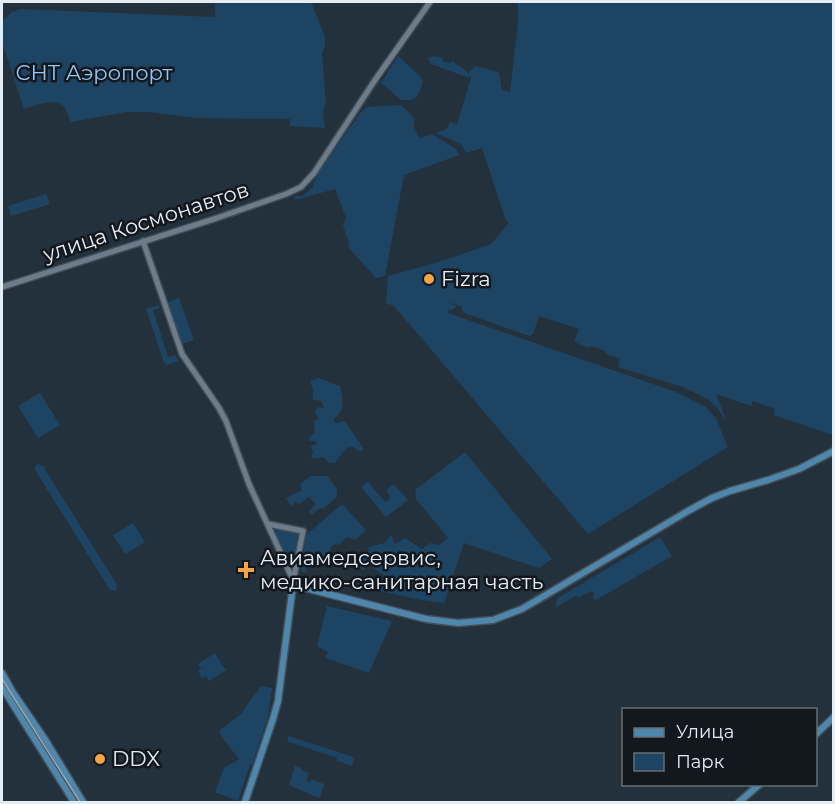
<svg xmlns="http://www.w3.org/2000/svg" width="835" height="804" font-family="Montserrat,sans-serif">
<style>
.green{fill:#1e4463}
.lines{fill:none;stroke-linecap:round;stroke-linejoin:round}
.tertiary-casing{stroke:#444f59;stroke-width:8}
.secondary-casing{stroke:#444f59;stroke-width:9}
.tertiary{stroke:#6d7c8a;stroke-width:5}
.secondary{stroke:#4f86ab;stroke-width:6}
.tram{stroke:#9aa4ad;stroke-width:1.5}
.poi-dot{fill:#f5a345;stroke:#12181d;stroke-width:2}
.labels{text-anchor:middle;stroke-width:5;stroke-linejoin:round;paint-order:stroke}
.park-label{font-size:21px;fill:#93c6f3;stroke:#12181d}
.street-label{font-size:21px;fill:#e4ecf4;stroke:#12181d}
.poi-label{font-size:21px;fill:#e4ecf4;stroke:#12181d;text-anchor:start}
</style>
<rect width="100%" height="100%" fill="#23313c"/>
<path class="green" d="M215,2H311L325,37V45L322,53L326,104L323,111L325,128L290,126V119L198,118L148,112H127L71,122L64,106C51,98 38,105 24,109L2,42V21L12,12L20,9L215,17Z
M518,2H833V435L774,415L775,409L753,401L751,406L716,394L727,422L718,409L709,400L683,387L618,367L620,359L605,353L606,351L591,346L590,348L574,342L579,329L539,316L533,334L529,336L464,313L461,306L446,302L457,306L452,310L449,309L448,313L676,392L705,406L716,418L728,447L588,534L394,306L386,303L388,276L439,262L491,244L508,224V221H506L482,148L466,153L461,144L436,133L447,129L450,122L457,124L471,78L470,75L469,78L431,64L428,58L435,56L442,58L443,62L451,63L452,61L456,62L455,64L462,67L469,74V72L475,66L499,72L502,90L510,92L518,23Z
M398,56L420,76L423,82C418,97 418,101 401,100L381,83Z
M401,105L415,119L413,125L418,136L420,138L432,134L456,149L459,155L404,175L385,276L376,278L348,247L349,243L343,226L346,218L335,189L299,199L294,198L296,196H302L313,187V184L321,169L360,113L367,107Z
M46,194L50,204L11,216L8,206Z
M179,298L194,340L181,344L166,303Z
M159,305V308L153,310L168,357L175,355L178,361L167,365L164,363L146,309Z
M318,378L340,386C343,401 346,410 333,420L336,423L345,421L363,448V451H359L353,447L346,448L335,463H329L324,457L314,459L311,457L313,452L311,446L315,445L317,441H309V438L315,432L314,422L319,418L314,412L319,407L324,409L322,401L313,400V390L310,381Z
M40,393L60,425L38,438L18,406Z
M465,452L552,559L539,568L464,543L444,603L421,600L380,591L384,575L369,565L363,570L355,563L366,552L368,553L369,547L385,543L391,535L395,544L405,538L422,549L430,543L439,545L448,538L416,499L415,490Z
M38,464L43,466L117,585V589L115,591L110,590L35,470V466Z
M311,476H327L337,489V497L323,509L320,508L311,515L309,511L316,504L309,497L299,504L295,502L291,506L286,498L302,490L300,484Z
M368,482L385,502L391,498L386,490L394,484L408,500L386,517L361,487Z
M342,504L366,530L356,540L347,537L339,545L336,543L329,549L331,551L320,560L317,558L306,568L307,572L301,571L306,535Z
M133,523L145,542L125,554L113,535Z
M279,527L297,532L298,535L293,570L290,569L275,534Z
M660,537L672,556L596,600L592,597L595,594L591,591L578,598L577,595L555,608L558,598Z
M327,606L392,621L369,673L325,658L328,652L317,646Z
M215,653L218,658L212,662L218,658L226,670L209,681L206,676L202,678L198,671L211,663L200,669L198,664Z
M260,686L272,688L268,717L252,765H250L238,801L215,792L224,768L239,759L224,740V739L220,734L219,731L241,714L251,699L258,691Z
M289,736L353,757L354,759L352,766L337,761V758L289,742L287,738Z
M295,766L301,768V770L309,773L306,781L310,782L311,779L324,784L320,797L318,798L289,785Z"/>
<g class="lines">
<g class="tertiary-casing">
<path id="tertiary" d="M143,241L182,354L219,408L226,421L249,484L294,582
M2,287L217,218L286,194L301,187L314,173L375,80L430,2
M268,524L303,531L293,582"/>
</g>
<g class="secondary-casing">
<path id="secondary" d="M2,673L12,691L46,741L83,802
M2,687L74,802
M816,734L834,717
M245,802L273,719L278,701L293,585L426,619L458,623L493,620L522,609L688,511L712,498L730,491L768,480L799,469L834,451
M739,802L760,784"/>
</g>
<use href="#tertiary" class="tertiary"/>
<use href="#secondary" class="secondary"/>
<path class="tram" d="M2,679L80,802"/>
</g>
<g class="poi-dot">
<circle cx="429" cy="279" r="6"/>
<path d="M243 561h6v6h6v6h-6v6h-6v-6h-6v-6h6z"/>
<circle cx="100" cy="759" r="6"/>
</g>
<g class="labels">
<g class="park-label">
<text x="94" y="80">СНТ Аэропорт</text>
</g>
<g class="street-label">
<text transform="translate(146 222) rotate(-18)" y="7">улица Космонавтов</text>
</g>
<g class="poi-label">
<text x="441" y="286">Fizra</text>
<text x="260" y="565">Авиамедсервис,<tspan x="260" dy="24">медико-санитарная часть</tspan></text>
<text x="112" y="766">DDX</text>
</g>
</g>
<rect width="835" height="804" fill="none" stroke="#e4ecf4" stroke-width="6"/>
<rect x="622" y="708" width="195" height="78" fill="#12181d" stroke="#666d73" stroke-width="1.5"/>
<rect x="634" y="728" width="30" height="9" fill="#4f86ab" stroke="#666d73" stroke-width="1.5"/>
<text x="676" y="738" font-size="18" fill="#e4ecf4">Улица</text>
<rect x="634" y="753" width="30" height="18" fill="#1e4463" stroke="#666d73" stroke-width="1.5"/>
<text x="676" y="768" font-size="18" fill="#e4ecf4">Парк</text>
</svg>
